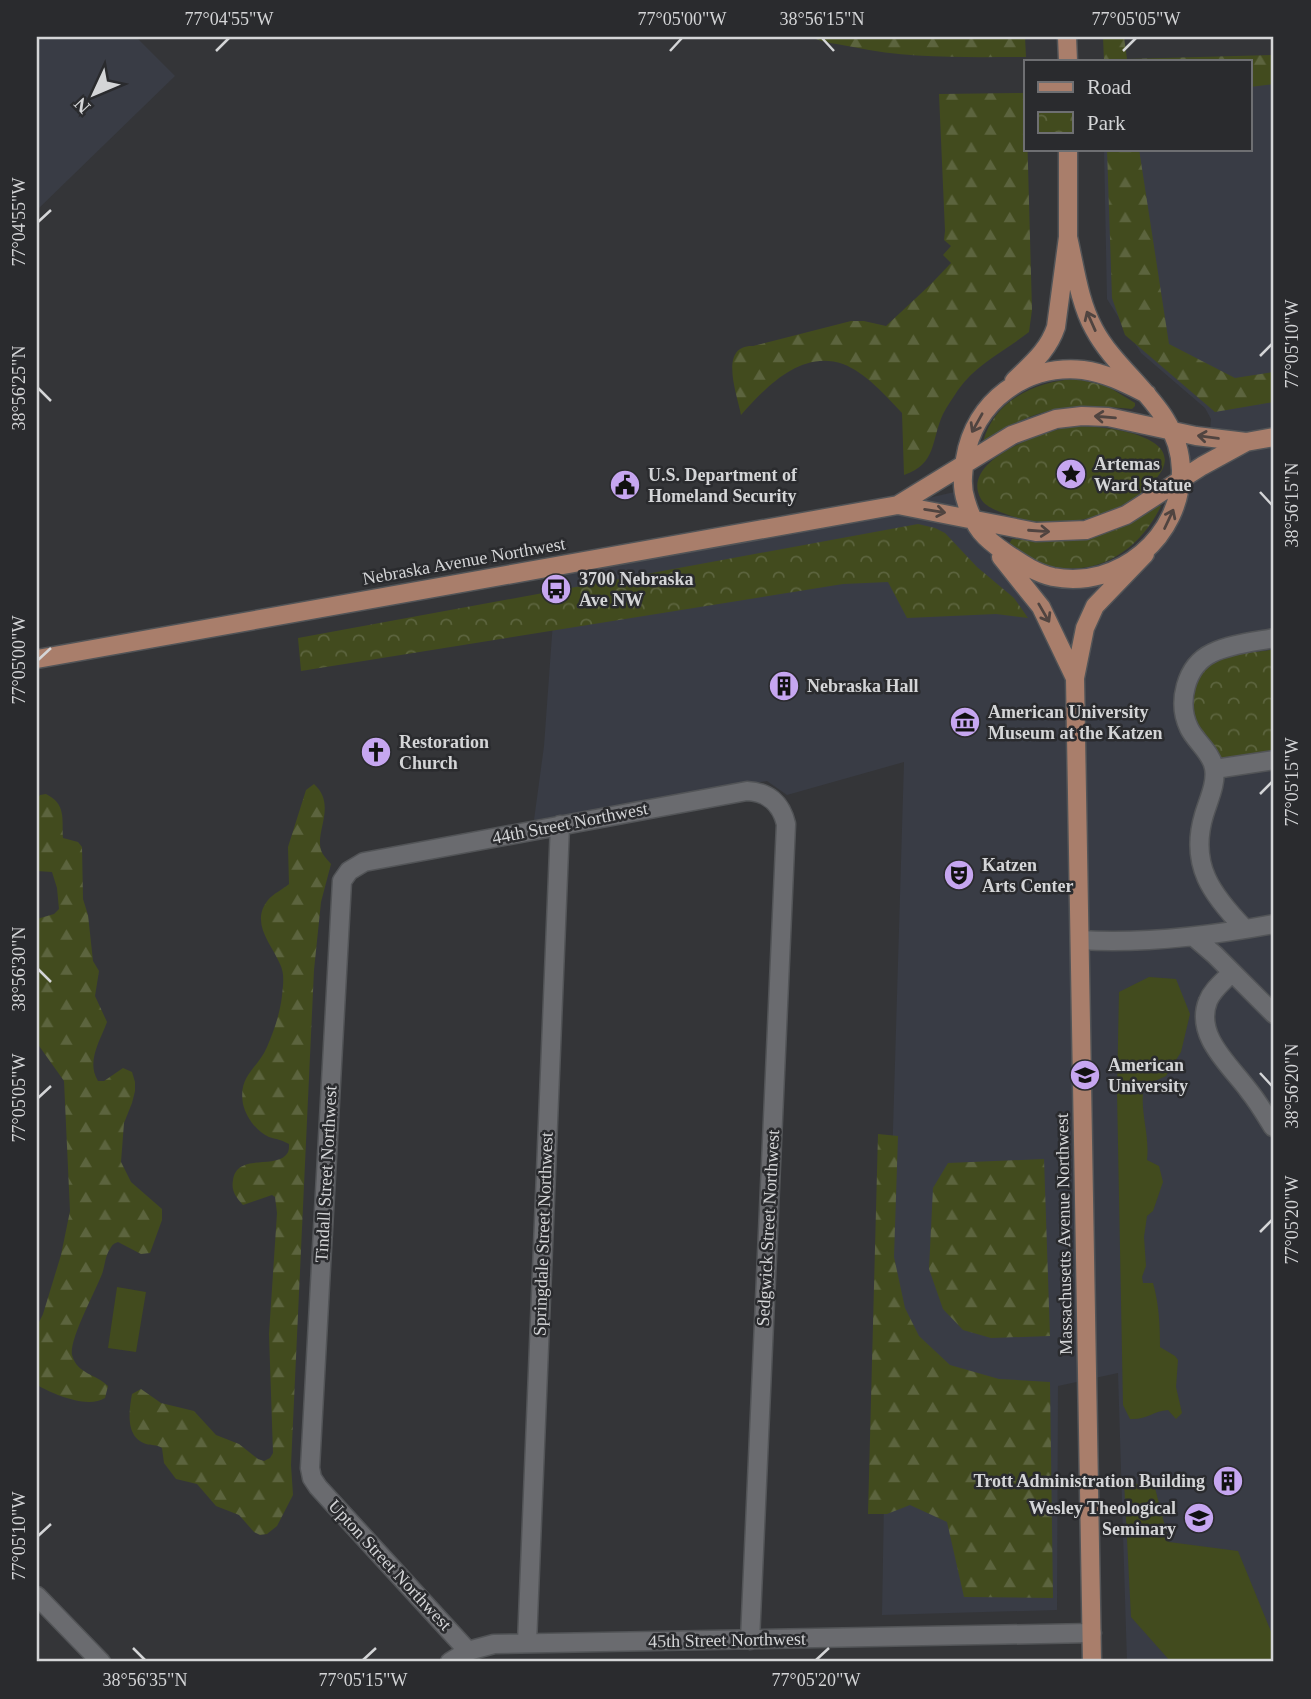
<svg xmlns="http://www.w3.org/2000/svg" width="1311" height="1699" font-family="Georgia,serif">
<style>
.built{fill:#393c45}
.green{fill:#424b1e}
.forest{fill:url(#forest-firs)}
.park{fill:url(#park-crowns)}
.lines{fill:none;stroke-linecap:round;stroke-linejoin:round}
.minor-casing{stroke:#525457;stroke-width:21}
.major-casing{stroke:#525457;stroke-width:21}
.minor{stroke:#6a6b6f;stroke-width:18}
.major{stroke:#a97e6b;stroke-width:18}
.oneway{stroke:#504440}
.ticks{fill:none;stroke:#d4d5d7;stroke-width:2.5}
.labels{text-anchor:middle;stroke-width:5;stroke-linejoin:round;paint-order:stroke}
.poi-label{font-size:18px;font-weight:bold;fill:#d4d5d7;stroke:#2a2b2e;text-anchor:start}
.street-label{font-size:18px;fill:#d4d5d7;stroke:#2a2b2e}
.neatline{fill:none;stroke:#d4d5d7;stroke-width:2.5}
.ticks-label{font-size:18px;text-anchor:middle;fill:#d4d5d7}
</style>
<defs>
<pattern id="forest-firs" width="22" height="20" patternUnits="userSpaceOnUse" patternTransform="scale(1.75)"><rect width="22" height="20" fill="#424b1e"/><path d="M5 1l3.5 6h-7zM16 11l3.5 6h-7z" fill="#5c643e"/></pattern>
<pattern id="park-crowns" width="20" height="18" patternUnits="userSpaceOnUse" patternTransform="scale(1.75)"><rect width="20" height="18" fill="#424b1e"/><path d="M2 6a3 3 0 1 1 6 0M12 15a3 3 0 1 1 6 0" fill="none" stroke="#5c643e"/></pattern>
</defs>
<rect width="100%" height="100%" fill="#343538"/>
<path class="built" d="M37,37H136L175,76L37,210Z
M1274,70V1662H1127L1118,1373L1058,1386L1057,1610L882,1615L887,1330L904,762L787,795L767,781L534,820L544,746L557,566L898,505L963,490L973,518L1035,571L1096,575L1167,525L1178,449L1209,442L1211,419L1205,408L1141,353L1107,299L1104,149H1250V75Z"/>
<path class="green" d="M1149,977L1176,979L1190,1014L1181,1052L1166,1076L1144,1086C1139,1110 1150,1134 1147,1160L1159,1166L1163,1182L1153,1211L1147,1216L1144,1237L1146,1266L1142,1277L1143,1283H1153C1159,1304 1160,1325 1160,1347L1175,1356L1178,1360L1176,1387L1182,1413L1176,1419L1168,1410C1153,1411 1147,1420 1130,1419L1123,1405L1117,1092L1119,992Z
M117,1287L146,1292L136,1352L108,1348Z
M1124,1481L1155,1488L1169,1542L1238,1551L1274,1639L1273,1662H1171L1131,1617Z"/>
<path class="forest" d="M811,37H1025L1026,57C967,57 910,59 853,47C838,44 824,43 811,37Z
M1103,37H1124L1127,59L1274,55V84L1250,87V61H1104Z
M1026,93L1032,310L1029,332C1005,351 976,364 958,390C953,398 947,406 943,414C931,440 937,464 904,475L902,413C885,395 866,373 843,364C801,349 765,388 741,415C737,394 718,345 753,346L851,321H864L886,326L931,284L951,263L943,255L951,246L944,240L945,231L939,94Z
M1107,149H1139L1169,344L1235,378L1274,372V402L1215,412L1125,335L1112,298Z
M314,784C337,805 315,831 321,850C323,856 328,860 331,864L321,902L314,970L291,1465L293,1495L277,1526L267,1534L260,1535L254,1532L239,1515L216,1506L197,1484L176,1479L164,1463L162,1448C156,1444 152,1446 146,1444C125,1437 129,1411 132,1394L141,1389L161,1403L194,1411L216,1435L239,1444L258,1459L264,1461L270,1458L273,1453L269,1334L277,1213L275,1197L272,1195L243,1205C236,1197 231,1191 233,1180C237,1153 273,1169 286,1155C289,1152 289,1149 289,1144C282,1140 276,1139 269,1137C256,1131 246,1117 243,1104C238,1075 257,1070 267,1047C274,1031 280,1013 282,996C283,985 285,974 280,964C271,943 250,923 268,900C273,894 283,889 289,884L288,847L306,790Z
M46,794C66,804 62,818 63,838L78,842L82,847L83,899L88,915L93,961L99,971L95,996L107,1022C100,1041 86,1062 98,1081H104L123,1068L132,1072L135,1082V1091L132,1103L124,1123L121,1162L131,1182L162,1209V1220L150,1253L141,1254L118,1242C113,1244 113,1244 110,1249C105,1256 105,1266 102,1274C95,1292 69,1340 72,1355C77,1374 96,1374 108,1386L105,1398C87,1409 53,1394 37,1385V1326L43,1314L61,1255L70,1211L64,1081L37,1043V919L54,914L59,909L57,888L52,872L37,871V799L40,795Z
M878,1134L898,1136L894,1257L905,1308L919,1336L950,1365L999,1379L1050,1382L1053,1598L964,1597L947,1522L910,1505L887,1514H868Z
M1044,1159L1050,1336L991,1338L963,1330L943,1309L929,1269L933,1188L948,1163Z"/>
<path class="park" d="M1076,379L1107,386L1135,403V406L1132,409C1094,405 1058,404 1022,420C1008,426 996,437 983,442C994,400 1036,381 1076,379Z
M1074,426C1121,426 1212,442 1135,497C1098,524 1045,530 1003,513C995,510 985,506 981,499C958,459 1048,430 1074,426Z
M1158,505L1161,506C1131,568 1064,590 1009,544L1012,539C1074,544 1105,541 1158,505Z
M918,524L935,528L945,533L977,567L1014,598L1028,618L996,614L907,618L888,582L843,584L301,671L298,638Z
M1274,649V755L1221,760C1211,747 1198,734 1194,719C1186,695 1197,668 1220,659C1236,652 1257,653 1274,649Z"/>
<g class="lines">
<g class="minor-casing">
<path id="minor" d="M1215,769L1274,760
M1245,929C1212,895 1189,865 1204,815C1208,801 1217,783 1214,768C1212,753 1195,741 1189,728C1177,703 1185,666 1212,653C1231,644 1254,642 1274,638
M1194,937L1215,955L1274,1014
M1080,940C1145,944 1210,936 1274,924
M1232,972C1224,981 1212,990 1208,1001C1194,1036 1231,1066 1249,1091C1258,1102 1265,1114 1273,1127
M37,1596L101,1662
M527,1643L560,825
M468,1651L318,1487L312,1478L310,1468L342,881L349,871L364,862L747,791C768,792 781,803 786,824L750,1640
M450,1662L468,1651L494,1644L1092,1633"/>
</g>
<g class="major-casing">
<path id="major" d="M1067,37L1068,61
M1068,237C1075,267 1079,302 1094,329C1120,378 1180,408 1181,470C1182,536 1119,590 1053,577C1035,573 1021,563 1006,553C984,538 974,528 966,501C961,487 963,473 965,459C974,401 1026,364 1083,370C1106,373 1127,384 1147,394
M1014,381C1031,364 1048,351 1056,327L1068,237V149
M898,505L1012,435L1056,419L1082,416L1108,417L1196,436L1246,442L1274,437
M1001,557L1041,607L1075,678
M37,659L898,505L1036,532L1086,530L1126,515L1202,466L1246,442
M1092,1662L1075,678L1085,628L1095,606L1145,554"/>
</g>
<use href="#minor" class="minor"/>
<use href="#major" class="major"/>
</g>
<defs><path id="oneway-shaft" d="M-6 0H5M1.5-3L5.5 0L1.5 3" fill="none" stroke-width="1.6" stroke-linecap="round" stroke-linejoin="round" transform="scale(1.75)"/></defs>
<g class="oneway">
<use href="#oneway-shaft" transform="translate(1091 321) rotate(-114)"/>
<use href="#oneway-shaft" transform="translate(1105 417) rotate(-175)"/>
<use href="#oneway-shaft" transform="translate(977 423) rotate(119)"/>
<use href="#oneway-shaft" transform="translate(1208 437) rotate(-172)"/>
<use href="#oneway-shaft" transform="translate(935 511) rotate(9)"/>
<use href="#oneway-shaft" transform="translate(1169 519) rotate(-65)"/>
<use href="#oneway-shaft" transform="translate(1039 531) rotate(4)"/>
<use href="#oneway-shaft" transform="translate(1044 613) rotate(60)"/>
</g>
<path class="ticks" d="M822,38L834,51M216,51L229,38M670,51L682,38M1123,51L1136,38M38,222L51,210M1260,356L1272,344M38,388L51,401M1260,492L1272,505M38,660L51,648M1260,794L1272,782M38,969L51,982M1260,1073L1272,1086M38,1098L51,1086M1260,1232L1272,1220M38,1536L51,1524M133,1648L145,1660M363,1660L376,1648M816,1660L829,1648"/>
<defs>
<g id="sight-disc" transform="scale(1.575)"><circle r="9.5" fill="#c6a6f0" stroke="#2a2b2e"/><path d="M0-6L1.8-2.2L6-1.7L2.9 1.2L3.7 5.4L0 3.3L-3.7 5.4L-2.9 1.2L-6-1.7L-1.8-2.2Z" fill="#111"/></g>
<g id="civic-disc" transform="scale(1.575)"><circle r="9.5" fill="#c6a6f0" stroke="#2a2b2e"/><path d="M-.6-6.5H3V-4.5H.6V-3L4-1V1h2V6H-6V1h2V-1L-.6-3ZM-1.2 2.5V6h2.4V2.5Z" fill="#111"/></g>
<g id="bus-disc" transform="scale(1.575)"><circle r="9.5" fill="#c6a6f0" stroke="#2a2b2e"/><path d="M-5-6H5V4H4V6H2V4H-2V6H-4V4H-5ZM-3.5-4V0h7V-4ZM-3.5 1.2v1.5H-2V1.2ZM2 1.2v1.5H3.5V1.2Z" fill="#111"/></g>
<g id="building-disc" transform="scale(1.575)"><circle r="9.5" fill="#c6a6f0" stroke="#2a2b2e"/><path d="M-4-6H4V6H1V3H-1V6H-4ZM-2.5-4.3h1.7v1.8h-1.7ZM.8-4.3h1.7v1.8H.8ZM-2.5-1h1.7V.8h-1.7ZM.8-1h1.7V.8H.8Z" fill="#111"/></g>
<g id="museum-disc" transform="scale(1.575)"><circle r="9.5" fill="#c6a6f0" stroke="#2a2b2e"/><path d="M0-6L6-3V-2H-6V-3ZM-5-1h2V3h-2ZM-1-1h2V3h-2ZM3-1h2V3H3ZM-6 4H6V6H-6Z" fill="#111"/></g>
<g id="church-disc" transform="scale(1.575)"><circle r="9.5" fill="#c6a6f0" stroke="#2a2b2e"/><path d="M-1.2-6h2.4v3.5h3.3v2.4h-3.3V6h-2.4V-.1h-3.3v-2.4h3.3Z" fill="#111"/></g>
<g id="theatre-disc" transform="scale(1.575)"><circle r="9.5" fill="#c6a6f0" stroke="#2a2b2e"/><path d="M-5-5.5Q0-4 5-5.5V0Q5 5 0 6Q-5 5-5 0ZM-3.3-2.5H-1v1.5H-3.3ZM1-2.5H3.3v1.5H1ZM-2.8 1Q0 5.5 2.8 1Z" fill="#111"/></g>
<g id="university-disc" transform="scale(1.575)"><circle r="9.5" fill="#c6a6f0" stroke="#2a2b2e"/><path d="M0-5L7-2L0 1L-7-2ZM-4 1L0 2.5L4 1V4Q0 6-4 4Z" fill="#111"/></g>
</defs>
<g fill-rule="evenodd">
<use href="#sight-disc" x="1071" y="474"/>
<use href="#civic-disc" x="625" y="485"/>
<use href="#bus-disc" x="556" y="589"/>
<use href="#building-disc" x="784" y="686"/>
<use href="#museum-disc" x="965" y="722"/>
<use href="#church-disc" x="376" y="752"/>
<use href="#theatre-disc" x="959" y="875"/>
<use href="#university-disc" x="1085" y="1075"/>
<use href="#building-disc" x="1228" y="1481"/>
<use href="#university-disc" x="1199" y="1518"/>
</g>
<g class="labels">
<g class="poi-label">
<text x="1094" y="470">Artemas<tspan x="1094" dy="21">Ward Statue</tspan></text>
<text x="648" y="481">U.S. Department of<tspan x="648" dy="21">Homeland Security</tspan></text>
<text x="579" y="585">3700 Nebraska<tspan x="579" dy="21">Ave NW</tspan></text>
<text x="807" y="692">Nebraska Hall</text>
<text x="988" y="718">American University<tspan x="988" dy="21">Museum at the Katzen</tspan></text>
<text x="399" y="748">Restoration<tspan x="399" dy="21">Church</tspan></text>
<text x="982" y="871">Katzen<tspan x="982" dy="21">Arts Center</tspan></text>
<text x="1108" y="1071">American<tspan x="1108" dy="21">University</tspan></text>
<text x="1205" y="1487" text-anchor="end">Trott Administration Building</text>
<text x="1176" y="1514" text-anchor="end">Wesley Theological<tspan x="1176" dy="21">Seminary</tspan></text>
</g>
<g class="street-label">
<text transform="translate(464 561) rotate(-10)" y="6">Nebraska Avenue Northwest</text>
<text transform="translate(570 823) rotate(-11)" y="6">44th Street Northwest</text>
<text transform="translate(326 1174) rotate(-87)" y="6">Tindall Street Northwest</text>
<text transform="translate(768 1228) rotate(-87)" y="6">Sedgwick Street Northwest</text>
<text transform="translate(543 1234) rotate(-88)" y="6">Springdale Street Northwest</text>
<text transform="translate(1064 1234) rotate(-91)" y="6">Massachusetts Avenue Northwest</text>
<text transform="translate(390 1565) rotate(47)" y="6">Upton Street Northwest</text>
<text transform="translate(727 1640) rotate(-1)" y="6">45th Street Northwest</text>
</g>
</g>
<rect width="1311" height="1699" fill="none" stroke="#2a2b2e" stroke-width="77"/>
<rect x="1024" y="60" width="228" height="91" fill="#2a2b2e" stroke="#6e6f72" stroke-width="2"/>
<rect x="1038" y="82" width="35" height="10" fill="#a97e6b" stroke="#6e6f72" stroke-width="2"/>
<text x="1087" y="94" font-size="21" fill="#d4d5d7">Road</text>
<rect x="1038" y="112" width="35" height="21" fill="url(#park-crowns)" stroke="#6e6f72" stroke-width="2"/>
<text x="1087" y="130" font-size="21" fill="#d4d5d7">Park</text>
<g transform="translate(94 94) rotate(226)" stroke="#2a2b2e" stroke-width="5" paint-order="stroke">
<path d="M0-5L12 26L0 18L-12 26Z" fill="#d4d5d7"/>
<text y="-10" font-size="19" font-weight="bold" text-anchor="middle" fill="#d4d5d7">N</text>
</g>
<rect x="38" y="38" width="1234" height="1622" class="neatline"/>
<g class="ticks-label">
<text x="229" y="25">77°04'55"W</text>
<text x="682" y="25">77°05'00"W</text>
<text x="822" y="25">38°56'15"N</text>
<text x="1136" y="25">77°05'05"W</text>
<text transform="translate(19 222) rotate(-90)" y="6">77°04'55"W</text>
<text transform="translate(1292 344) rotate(-90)" y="6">77°05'10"W</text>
<text transform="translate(19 388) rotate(-90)" y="6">38°56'25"N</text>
<text transform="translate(1292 505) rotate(-90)" y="6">38°56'15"N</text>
<text transform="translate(19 660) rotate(-90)" y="6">77°05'00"W</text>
<text transform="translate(1292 782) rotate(-90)" y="6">77°05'15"W</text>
<text transform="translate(19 969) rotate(-90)" y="6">38°56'30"N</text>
<text transform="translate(1292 1086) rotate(-90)" y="6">38°56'20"N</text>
<text transform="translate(19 1098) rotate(-90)" y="6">77°05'05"W</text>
<text transform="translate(1292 1220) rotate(-90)" y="6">77°05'20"W</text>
<text transform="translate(19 1536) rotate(-90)" y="6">77°05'10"W</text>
<text x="145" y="1686">38°56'35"N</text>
<text x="363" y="1686">77°05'15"W</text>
<text x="816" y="1686">77°05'20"W</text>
</g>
</svg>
